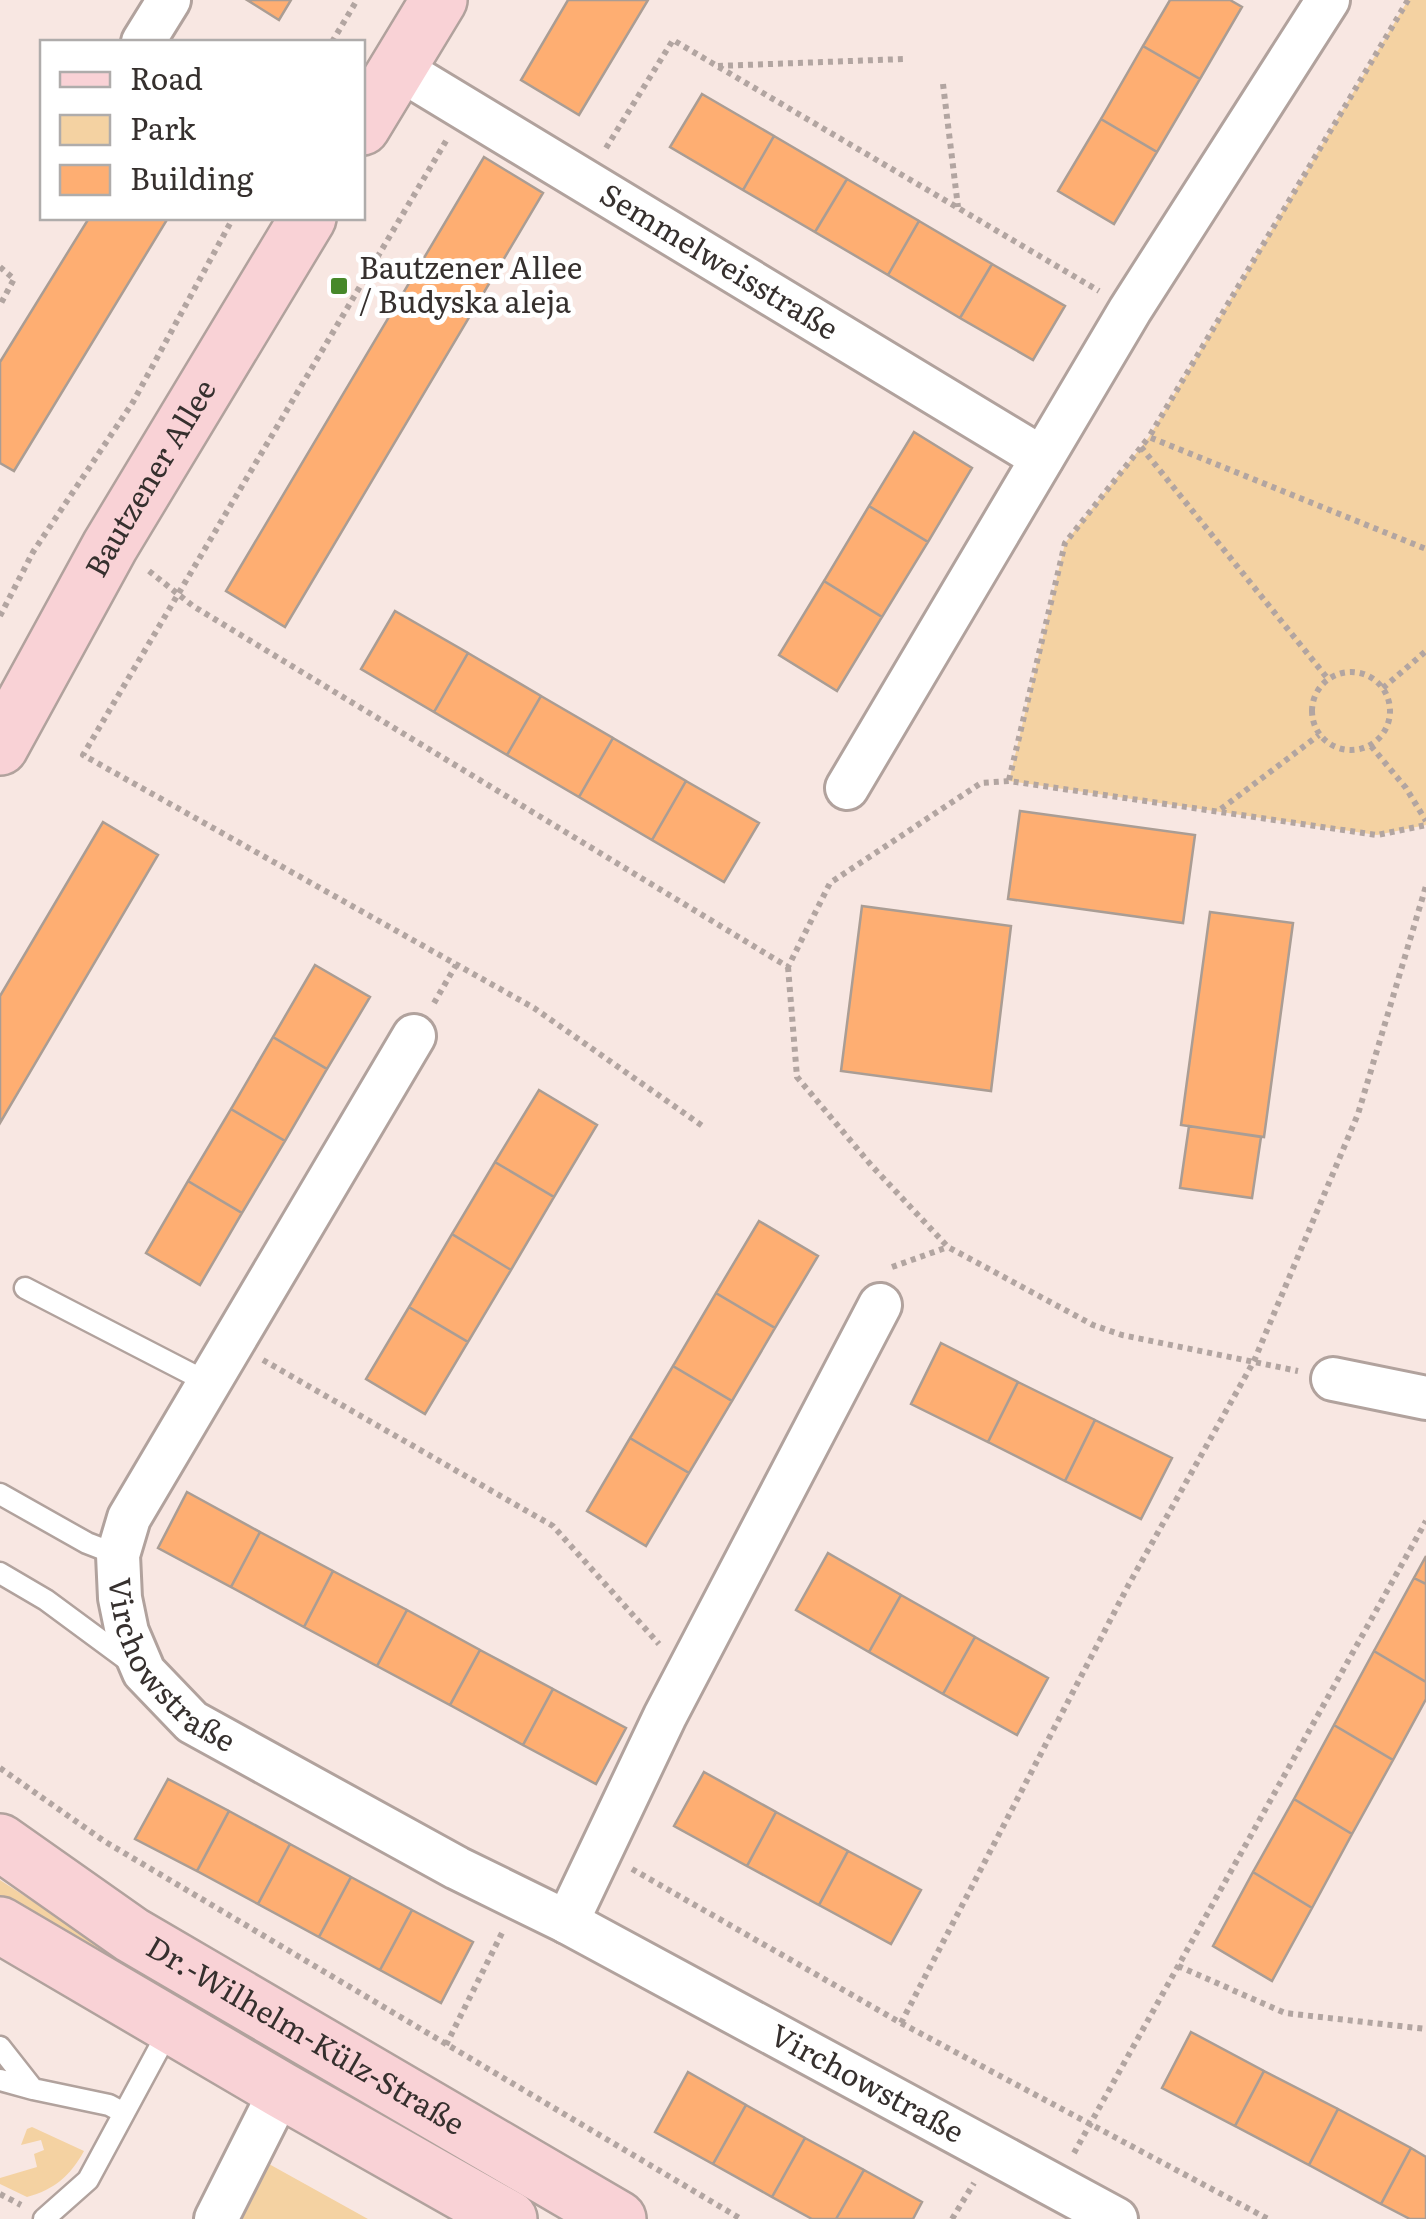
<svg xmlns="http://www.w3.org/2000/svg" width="1426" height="2219" font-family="Literata,serif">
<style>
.green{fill:#f4d2a2}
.building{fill:#feae72;stroke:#aa9d94;stroke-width:2.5}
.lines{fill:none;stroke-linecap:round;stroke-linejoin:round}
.lane-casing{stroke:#b1a29d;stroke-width:25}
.street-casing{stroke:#b1a29d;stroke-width:48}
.secondary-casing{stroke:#b1a29d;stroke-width:60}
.path{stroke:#b2a5a1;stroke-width:6;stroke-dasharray:5 5;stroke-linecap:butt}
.lane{stroke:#fff;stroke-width:20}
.street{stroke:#fff;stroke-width:42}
.secondary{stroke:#f9d2d6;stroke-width:55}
.poi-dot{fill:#47882a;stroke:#fff;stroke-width:4}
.labels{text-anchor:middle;stroke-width:10;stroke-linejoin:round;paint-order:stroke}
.street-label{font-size:30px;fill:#36302e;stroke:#fff}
.poi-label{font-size:30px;fill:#36302e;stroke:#fff;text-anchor:start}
</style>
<rect width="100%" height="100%" fill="#f8e7e2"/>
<path class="green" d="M1408,0H1426V825L1377,835L1009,781L1065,543L1149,437Z
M0,1880L60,1919L282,2047L275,2056L0,1898Z
M32,2127L84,2151C71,2175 54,2190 27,2197L0,2184V2178L37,2167L34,2154L44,2150L41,2140L21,2145L27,2129Z
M269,2163V2164L368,2219H241Z"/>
<path class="building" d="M247,0H291L279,20Z
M568,0H648L579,115L521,80Z
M1170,0H1230L1242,7L1200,79L1143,46Z
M1143,46L1200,79L1157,152L1101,119Z
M702,94L774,136L743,190L670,147Z
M1101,119L1157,152L1114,224L1058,191Z
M774,136L847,179L815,232L743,190Z
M484,157L543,193L285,627L226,591Z
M847,179L919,221L888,275L815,232Z
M89,218H168L14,471L0,463V362Z
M919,221L992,264L960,318L888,275Z
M992,264L1065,306L1033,360L960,318Z
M914,432L972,468L928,542L869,506Z
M869,506L928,542L882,617L824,581Z
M824,581L882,617L837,691L779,655Z
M395,611L468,653L434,712L361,669Z
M468,653L541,696L507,755L434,712Z
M541,696L613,738L579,797L507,755Z
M613,738L686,781L652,840L579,797Z
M686,781L759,823L724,882L652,840Z
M1020,811L1195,835L1183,923L1008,899Z
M103,822L158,855L0,1123V996Z
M862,906L1011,926L991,1091L841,1071Z
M1210,912L1293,923L1264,1137L1181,1125Z
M315,965L370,997L327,1069L273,1037Z
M273,1037L327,1069L285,1141L231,1109Z
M539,1090L597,1125L554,1197L495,1162Z
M231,1109L285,1141L242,1213L188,1181Z
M1189,1126L1261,1137L1252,1198L1180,1188Z
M495,1162L554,1197L511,1270L452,1234Z
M188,1181L242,1213L200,1285L146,1253Z
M759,1221L818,1256L775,1328L716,1293Z
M452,1234L511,1270L468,1342L409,1307Z
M716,1293L775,1328L732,1401L673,1366Z
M409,1307L468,1342L425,1414L366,1379Z
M941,1343L1018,1382L988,1442L911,1404Z
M673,1366L732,1401L689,1473L630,1438Z
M1018,1382L1095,1420L1065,1481L988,1442Z
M1095,1420L1172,1458L1141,1519L1065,1481Z
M630,1438L689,1473L646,1546L587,1511Z
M187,1492L260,1532L231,1587L158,1548Z
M260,1532L333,1571L304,1627L231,1587Z
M828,1553L901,1595L869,1652L796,1610Z
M1426,1556V1584L1414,1578Z
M333,1571L407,1610L377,1666L304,1627Z
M1414,1578L1426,1584V1682L1374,1651Z
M901,1595L975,1637L943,1694L869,1652Z
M407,1610L480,1650L450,1705L377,1666Z
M975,1637L1048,1678L1017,1735L943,1694Z
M480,1650L553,1689L523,1745L450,1705Z
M1374,1651L1426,1682V1699L1393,1760L1334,1725Z
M553,1689L626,1728L596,1784L523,1745Z
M1334,1725L1393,1760L1352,1834L1294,1799Z
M704,1772L776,1812L747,1866L674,1826Z
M168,1779L229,1811L197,1871L135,1839Z
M1294,1799L1352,1834L1312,1908L1253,1872Z
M229,1811L290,1844L258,1904L197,1871Z
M776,1812L848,1851L819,1905L747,1866Z
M290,1844L351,1877L319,1937L258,1904Z
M848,1851L921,1890L891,1944L819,1905Z
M1253,1872L1312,1908L1272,1981L1213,1946Z
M351,1877L412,1910L380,1970L319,1937Z
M412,1910L473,1942L441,2003L380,1970Z
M1191,2032L1264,2071L1235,2126L1162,2088Z
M1264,2071L1338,2109L1309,2165L1235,2126Z
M688,2072L746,2105L713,2164L655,2132Z
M746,2105L805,2138L772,2197L713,2164Z
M1338,2109L1411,2148L1381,2204L1309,2165Z
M805,2138L864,2170L836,2219H812L772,2197Z
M1411,2148L1426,2157V2219H1410L1381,2204Z
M864,2170L922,2202L913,2219H836Z"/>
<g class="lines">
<g class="lane-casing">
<path id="lane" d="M25,1288L209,1383
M0,1494L87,1543L118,1555
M0,1573L46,1600L130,1662
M0,2047L33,2089L109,2105L124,2113
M0,2080L33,2089
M44,2219L88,2180L170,2028"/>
</g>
<g class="street-casing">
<g id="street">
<path d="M143,42L169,0"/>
<path id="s1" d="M398,68L1042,458"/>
<path d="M847,788L1130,310L1328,0"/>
<path id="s2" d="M414,1036L129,1518L118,1555L120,1598L127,1632L144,1672L192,1722L457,1868L567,1922L1116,2219"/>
<path d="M1333,1379L1426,1398"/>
<path d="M567,1922L665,1716L880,1305"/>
<path d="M216,2219L281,2090"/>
</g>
</g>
<g class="secondary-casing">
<g id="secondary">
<path d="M362,127L439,0"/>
<path id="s3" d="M0,747L110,546L308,218"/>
<path id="s4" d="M0,1842L132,1935L618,2219"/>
<path d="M0,1925L281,2090L509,2219"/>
</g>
</g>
<path class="path" d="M1408,0L1149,437L1426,549
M332,42L357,0
M718,66L903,59
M943,84L958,207
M446,141L83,755L534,1008L704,1127
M606,148L673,40L1099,291
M0,267L14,279L0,305
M1141,447L1328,679
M149,571L193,606L788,967L830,883L981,783L1009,781L1377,835L1426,825
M0,616L33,552L133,402L233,218
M1312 711a39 39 0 1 1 78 0a39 39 0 1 1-78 0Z
M1383,688L1426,651
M1371,746L1406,788L1426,821
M1009,780L1065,543L1149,437
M1221,809L1319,735
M788,967L797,1077L871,1165L948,1247L1093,1325L1122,1335L1298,1371
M434,1003L456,965
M892,1267L948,1247
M263,1360L553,1526L659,1644
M0,1768L104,1841L741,2219
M632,1869L901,2023L1268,2219
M1178,1966L1285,2013L1426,2029
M901,2023L1129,1584L1254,1361L1358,1114L1426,886
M446,2045L503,1931
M1074,2153L1426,1521
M0,2194L21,2205
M952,2219L974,2183"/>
<use href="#lane" class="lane"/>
<use href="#street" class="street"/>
<use href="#secondary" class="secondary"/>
</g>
<rect class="poi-dot" x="329" y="276" width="20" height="20" rx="5"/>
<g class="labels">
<g class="street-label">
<text dy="10" stroke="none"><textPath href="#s1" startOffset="375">Semmelweisstraße</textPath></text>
<text dy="10" stroke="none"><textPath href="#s3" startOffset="308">Bautzener Allee</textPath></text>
<text dy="10" stroke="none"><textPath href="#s2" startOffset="728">Virchowstraße</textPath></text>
<text dy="10" stroke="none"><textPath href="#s4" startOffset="362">Dr.-Wilhelm-Külz-Straße</textPath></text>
<text dy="10" stroke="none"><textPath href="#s2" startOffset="1555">Virchowstraße</textPath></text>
</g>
<g class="poi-label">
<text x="359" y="279">Bautzener Allee<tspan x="359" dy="34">/ Budyska aleja</tspan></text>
</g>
</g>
<rect x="40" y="40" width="325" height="180" fill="#ffffff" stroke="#afacab" stroke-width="2.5"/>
<rect x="60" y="72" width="50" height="15" fill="#f9d2d6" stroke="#afacab" stroke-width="2.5"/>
<text x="130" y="90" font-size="30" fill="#36302e">Road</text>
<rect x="60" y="115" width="50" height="30" fill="#f4d2a2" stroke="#afacab" stroke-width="2.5"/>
<text x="130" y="140" font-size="30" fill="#36302e">Park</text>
<rect x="60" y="165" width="50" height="30" fill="#feae72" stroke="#afacab" stroke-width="2.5"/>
<text x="130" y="190" font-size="30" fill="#36302e">Building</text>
</svg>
